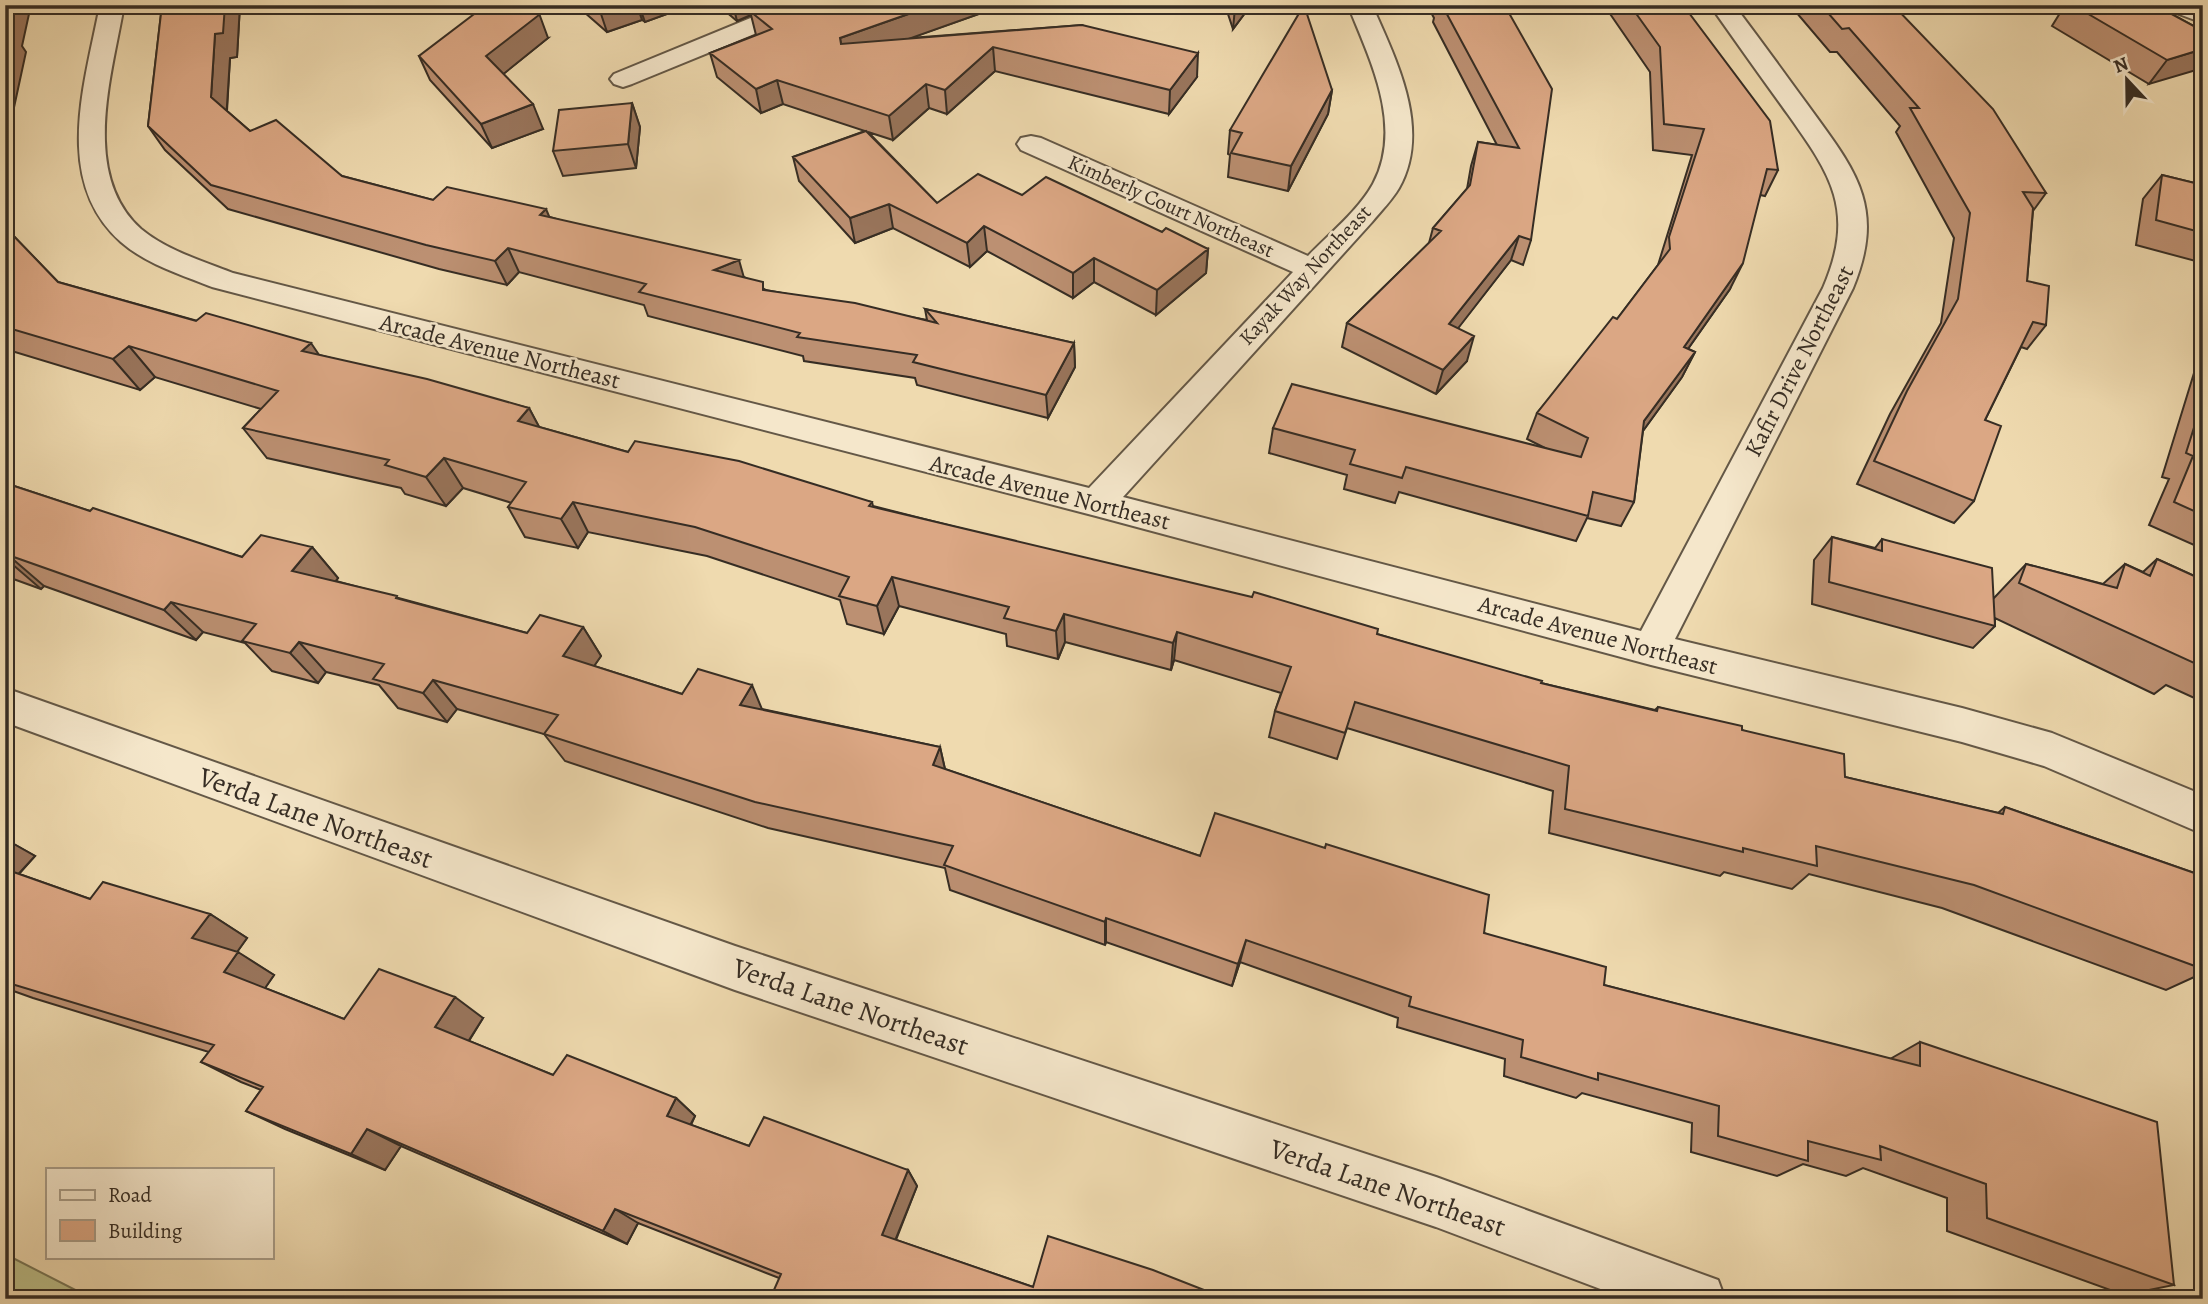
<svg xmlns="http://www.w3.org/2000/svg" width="2208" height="1304" font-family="Alegreya,serif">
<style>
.green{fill:#bcbe88;stroke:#797656;stroke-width:2}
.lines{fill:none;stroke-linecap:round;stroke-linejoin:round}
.street-casing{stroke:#645847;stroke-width:4}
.street{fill:#f5e7cb;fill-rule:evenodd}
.wall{fill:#bc9072;stroke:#362d24;stroke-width:2}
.shaded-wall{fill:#99755c;stroke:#362d24;stroke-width:2}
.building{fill:#dba784;stroke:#362d24;stroke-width:2}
.labels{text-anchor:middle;stroke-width:5;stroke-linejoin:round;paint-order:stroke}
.far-street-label{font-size:21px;fill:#362d24;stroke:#f5e7cb}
.street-label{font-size:24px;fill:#362d24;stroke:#f5e7cb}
.near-street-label{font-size:28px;fill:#362d24;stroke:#f5e7cb}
</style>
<rect width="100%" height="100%" fill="#efdaaf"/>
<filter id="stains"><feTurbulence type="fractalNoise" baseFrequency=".00286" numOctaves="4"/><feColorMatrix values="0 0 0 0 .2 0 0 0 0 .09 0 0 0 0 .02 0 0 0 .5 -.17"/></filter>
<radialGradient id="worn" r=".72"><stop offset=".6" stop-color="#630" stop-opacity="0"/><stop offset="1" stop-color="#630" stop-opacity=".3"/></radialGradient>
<path class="green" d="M5,1254L93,1299H5Z"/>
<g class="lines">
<g class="street-casing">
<path id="street" d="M5,5H39L36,10L5,16Z
M100,5H124C112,75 80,174 141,229C166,250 202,261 233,273L1089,488L1293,272L1021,150L1017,144L1021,138L1031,136L1041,138L1308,256C1329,234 1358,211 1373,184C1404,126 1370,60 1348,5H1372C1396,60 1432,129 1399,188C1392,200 1381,211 1372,222L1123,497L1641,631L1823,288C1858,207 1828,171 1782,106C1758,73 1734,39 1710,5H1734C1759,38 1783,71 1807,104C1854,169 1887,205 1853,288L1675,639L1962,708L2052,733L2203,795V834L2044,766L1962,742L1651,665L1096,516L212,287C182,275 146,264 121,242C52,181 85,83 100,5Z
M782,5H816L813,10L632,84L623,87L614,84L610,79L614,74Z
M2165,5L2203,7V23L2168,10Z
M5,688L735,946L1436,1177L1718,1280L1725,1299H1627L1436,1227L735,990L5,722Z"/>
</g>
<use href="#street" class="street"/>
</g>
<path class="wall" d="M162,5H240L237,57L230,58L227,111L250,131L342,176L433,200L550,217L744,277L766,290L927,320L925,309L1074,343L1075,367L1048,418L917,385L915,378L804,361L803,356L648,316L644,305L519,272L507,285L439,269L228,209L165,150L148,126Z
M576,5H686V7L645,22L642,20L607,32Z
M718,5H1004L910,38L1082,25L1197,77L1169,114L995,71L947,114L929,108L893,140L868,132L937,203L1022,195L1162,232L1208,249L1206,273L1156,315L1094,282L1073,298L987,251L970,267L893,228L855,243L799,181L793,157L865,131L783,104L761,113L717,77L710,53L756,35L751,15L737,21Z
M1225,5H1251L1233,29Z
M1427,5L1505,6L1531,240L1523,265L1511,260L1457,329L1467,361L1436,394L1342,347L1347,323L1429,243L1433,228L1467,189L1471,166L1478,142L1497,145L1433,22L1434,18Z
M1604,5H1683L1778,170L1765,196L1760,195L1730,289L1688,349L1695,352L1682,377L1643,431L1634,502L1621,526L1587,518L1576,541L1399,492L1395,503L1344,489L1347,475L1269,453L1273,428L1547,449L1527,439L1537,413L1617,319L1658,265L1692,155L1653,150L1650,72Z
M1790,5H1894L2046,193L2033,211L2027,281L2046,325L2027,349L2021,347L1985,420L1974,501L1954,523L1857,484L1890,414L1941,323L1954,238L1896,132L1900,126L1837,52H1830Z
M2065,5H2155L2203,31L2149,84L2052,26Z
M548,38L503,74L543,129L492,148L430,80L419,56Z
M1332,90L1328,114L1288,191L1228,177L1230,155L1228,154L1230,130Z
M632,103L640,127L636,168L563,176L553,151Z
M2162,175L2203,185V263L2136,245L2143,199Z
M5,227L58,282L319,355L529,408L539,427L628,452L872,502L873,506L1377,634L1541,683L1655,710L1658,707L1742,730L1845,777L1998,813L2005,807L2203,876V973L2166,990L1942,908L1809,874L1792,889L1724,872L1720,876L1549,833L1553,791L1347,728L1337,759L1269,737L1275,711L1281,693L1174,660L1171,670L1065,642L1058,659L1007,646L1006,634L899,606L884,634L847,624L840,600L707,556L588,532L578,548L525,537L508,507L512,503L463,488L446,506L405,494L401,488L267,458L243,428L261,409L155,377L140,390L5,349Z
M2203,355V549L2149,525L2169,479L2162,477L2198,360Z
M5,483L90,511L242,557L312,547L338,578L336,581L527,633L583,627L601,656L594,666L682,694L762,709L940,747L945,769L1200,856L1484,933L1604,985L1890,1059L1920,1042L2174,1285L2124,1295L1947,1231V1198L1863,1168L1846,1176L1803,1164L1777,1176L1691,1152L1692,1123L1582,1093L1576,1098L1504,1076L1505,1059L1397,1027L1398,1018L1240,962L1232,986L1106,942L1105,945L950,890L945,868L768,828L565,761L544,734L457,709L447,722L398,708L379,685L326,672L318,683L272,671L245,643L203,632L196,640L44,586L41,589L5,576Z
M1832,537L1875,548L1882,539L1994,598L2026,564L2103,584L2125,564L2143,572L2157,559L2203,580V702L2166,685L2154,694L1995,618V626L1973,648L1812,604L1814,560Z
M5,839L35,856L19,874L90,899L210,914L247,938L237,952L274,975L265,988L344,1019L483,1018L469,1041L553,1075L676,1098L695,1116L691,1125L749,1146L908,1170L917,1186L896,1240L1033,1287L1227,1299L779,1278L638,1223L627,1244L401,1146L385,1170L285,1129L246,1111L261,1090L241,1082L201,1062L209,1052L33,998L5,988Z"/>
<path class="shaded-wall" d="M5,5H23L29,14L22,46L26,52L5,149Z
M225,5H240L237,57L230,58L226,121L211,97L215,34Z
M536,5L548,38L496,80L486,56Z
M608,5H637L642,20L607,32L599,8Z
M639,5H686V7L645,22Z
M733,5H774L751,12V15L737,21Z
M934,5H1004L844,62L840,38Z
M1237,5H1251L1233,29L1235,8Z
M993,47L995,71L947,114L945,90Z
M2203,49V68L2149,84L2167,60Z
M1198,53L1197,77L1169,114L1170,90Z
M777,80L783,104L761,113L756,89Z
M926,84L929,108L893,140L889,116Z
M1332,90L1328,114L1288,191L1291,166Z
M632,103L640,127L636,168L628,144Z
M533,104L543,129L492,148L481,124Z
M889,204L893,228L855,243L850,218Z
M546,209L556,233L540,215Z
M984,226L987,251L970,267L967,243Z
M1519,236L1511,260L1442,349L1449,324Z
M508,248L519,272L507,285L495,261Z
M1208,249L1206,273L1156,315L1157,290Z
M1094,258V282L1073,298V273Z
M739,260L746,285L714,270Z
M1743,263L1730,289L1671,373L1684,347Z
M1474,336L1467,361L1436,394L1443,370Z
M311,343L332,374L302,351Z
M1074,343L1075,367L1048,418L1046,395Z
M129,346L155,377L140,390L113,359Z
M1695,352L1682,377L1632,446L1644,421Z
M529,408L545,438L518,421Z
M444,458L463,488L446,506L426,477Z
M573,502L588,532L578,548L561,519Z
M312,547L338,578L319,602L292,571Z
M8,555L44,586L41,589L5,558Z
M892,577L899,606L884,634L877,606Z
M171,602L203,632L196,640L164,610Z
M1064,614L1065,642L1058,659L1056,631Z
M583,627L601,656L581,685L563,656Z
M1177,632L1174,660L1171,670L1173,643Z
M299,642L326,672L318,683L290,653Z
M433,680L457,709L447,722L423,693Z
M752,685L764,714L740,705Z
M940,747L946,774L933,765Z
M5,839L35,856L12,881L5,877Z
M210,914L247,938L230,962L192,938Z
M1106,918V942L1105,945V922Z
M1246,940L1240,962L1232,986L1238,964Z
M238,952L274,975L261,994L224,972Z
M455,997L483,1018L464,1048L435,1027Z
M676,1098L695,1116L686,1133L667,1116Z
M367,1129L401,1146L385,1170L351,1154Z
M908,1170L917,1186L892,1248L882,1235Z
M615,1209L638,1223L627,1244L603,1231Z"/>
<path class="building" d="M162,5H225L223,33L215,34L211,97L250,131L276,120L342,176L433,200L447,187L546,209L540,215L739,260L714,270L763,282V290L855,303L937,323L925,309L1074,343L1046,395L913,362L917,355L797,337L800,333L639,292L646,284L508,248L495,261L426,245L211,185L148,126Z
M486,5H536L539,15L486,56L533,104L481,124L419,56Z
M595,5H608L599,8Z
M768,5H934L840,38L841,44L1082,25L1198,53L1170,90L993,47L945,90L926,84L889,116L777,80L756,89L710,53L772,29L751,12Z
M1304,5L1332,90L1291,166L1231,153L1242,133L1230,130Z
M1442,5L1505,6L1552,89L1531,240L1519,236L1449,324L1474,336L1443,370L1347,323L1441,231L1433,228L1470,185L1478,142L1519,148Z
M1630,5H1683L1770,121L1778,170L1767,169L1743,263L1684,347L1695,352L1644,421L1634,502L1593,492L1588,516L1406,467L1402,478L1350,464L1355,450L1273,428L1292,384L1581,457L1588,438L1537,413L1613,317L1617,319L1670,249L1669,237L1704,129L1664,124L1660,47Z
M1821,5H1893L1993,109L2046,193L2023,192L2033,208L2027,281L2049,286L2046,325L2033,322L1985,420L2001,426L1974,501L1874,461L1907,391L1958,299L1970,213L1910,108H1919L1849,28L1842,29Z
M2073,5H2155L2203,31V49L2167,60Z
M632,103L628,144L553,151L559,110Z
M866,131L937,203L978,174L1022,195L1046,177L1162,232L1166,228L1208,249L1157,290L1094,258L1073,273L984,226L967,243L889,204L850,218L793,157Z
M2162,175L2203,185V233L2156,220Z
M5,227L58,282L196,321L206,313L311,343L302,351L427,379L529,408L518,421L628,452L635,441L739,461L872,502L869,506L1252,597L1254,592L1378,629L1377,634L1542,681L1541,683L1657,711L1658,707L1742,726V730L1844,754L1845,777L2003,814L2005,807L2203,876V969L1974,885L1816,846L1817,866L1743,848V852L1565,809L1569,766L1355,702L1345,733L1275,711L1291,667L1177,632L1173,643L1064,614L1056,631L1004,618L1009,607L892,577L877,606L839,596L849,577L695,527L573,502L561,519L508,507L526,482L444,458L426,477L385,465L389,460L243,428L278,391L129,346L113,359L5,327Z
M2203,399V515L2174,502L2193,456L2186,453Z
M5,483L90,511L93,508L242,557L261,535L312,547L292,571L397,596L396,598L527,633L540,615L583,627L563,656L682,694L698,669L752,685L740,705L940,747L933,765L1200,856L1215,813L1325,848L1326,844L1489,895L1484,933L1606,967L1604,985L1920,1066V1042L2157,1122L2174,1285L1987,1218L1986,1184L1880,1146L1881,1160L1808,1141V1161L1718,1136L1719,1106L1598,1073V1080L1521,1057L1523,1040L1409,1006L1411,997L1246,940L1238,964L1106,918L1105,922L944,865L953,846L755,802L544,734L558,715L433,680L423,693L373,679L384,664L299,642L290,653L242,641L256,624L171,602L164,610L8,555L5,558Z
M1832,537L1882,551V539L1992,568L1995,626L1829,582Z
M2157,559L2203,580V653L2198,651L2194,663L2019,583L2026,564L2117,588L2125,564L2150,576Z
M5,869L90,899L103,882L210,914L192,938L238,952L224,972L344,1019L379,969L455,997L435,1027L553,1075L567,1055L676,1098L667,1116L749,1146L764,1117L908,1170L882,1235L1033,1287L1048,1236L1153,1270L1227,1299H770L781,1274L615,1209L603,1231L367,1129L351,1154L246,1111L263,1087L201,1062L214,1045L5,982Z"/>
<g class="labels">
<g class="far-street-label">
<text transform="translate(1171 206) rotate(24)" y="7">Kimberly Court Northeast</text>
<text transform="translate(1305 275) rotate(-47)" y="7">Kayak Way Northeast</text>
</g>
<g class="street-label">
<text transform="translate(500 351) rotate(14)" y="8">Arcade Avenue Northeast</text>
<text transform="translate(1799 361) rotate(-63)" y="8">Kafir Drive Northeast</text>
<text transform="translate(1050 492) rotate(14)" y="8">Arcade Avenue Northeast</text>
<text transform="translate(1598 635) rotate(15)" y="8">Arcade Avenue Northeast</text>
</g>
<g class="near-street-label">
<text transform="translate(316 817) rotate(20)" y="10">Verda Lane Northeast</text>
<text transform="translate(851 1006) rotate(19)" y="10">Verda Lane Northeast</text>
<text transform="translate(1388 1187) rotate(19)" y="10">Verda Lane Northeast</text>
</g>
</g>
<rect width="2208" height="1304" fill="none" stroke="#efdaaf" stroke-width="28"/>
<rect x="7" y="7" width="2194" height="1290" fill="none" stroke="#362d24" stroke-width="3.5"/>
<rect x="14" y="14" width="2180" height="1276" fill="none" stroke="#362d24" stroke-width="2"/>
<rect x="46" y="1168" width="228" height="91" fill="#f5e7cb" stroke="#a99d88" stroke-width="2"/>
<rect x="60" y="1190" width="35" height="10" fill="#f5e7cb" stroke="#a99d88" stroke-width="2"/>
<text x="108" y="1202" font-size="21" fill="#362d24">Road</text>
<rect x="60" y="1220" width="35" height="21" fill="#dba784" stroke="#a99d88" stroke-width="2"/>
<text x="108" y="1238" font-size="21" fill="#362d24">Building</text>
<g transform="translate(2127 80) rotate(338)" stroke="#f5e7cb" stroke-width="5" paint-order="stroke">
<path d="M0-5L12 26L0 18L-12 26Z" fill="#362d24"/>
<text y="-10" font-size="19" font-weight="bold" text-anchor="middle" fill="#362d24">N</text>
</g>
<rect width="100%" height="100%" filter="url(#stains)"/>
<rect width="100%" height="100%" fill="url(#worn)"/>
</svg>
